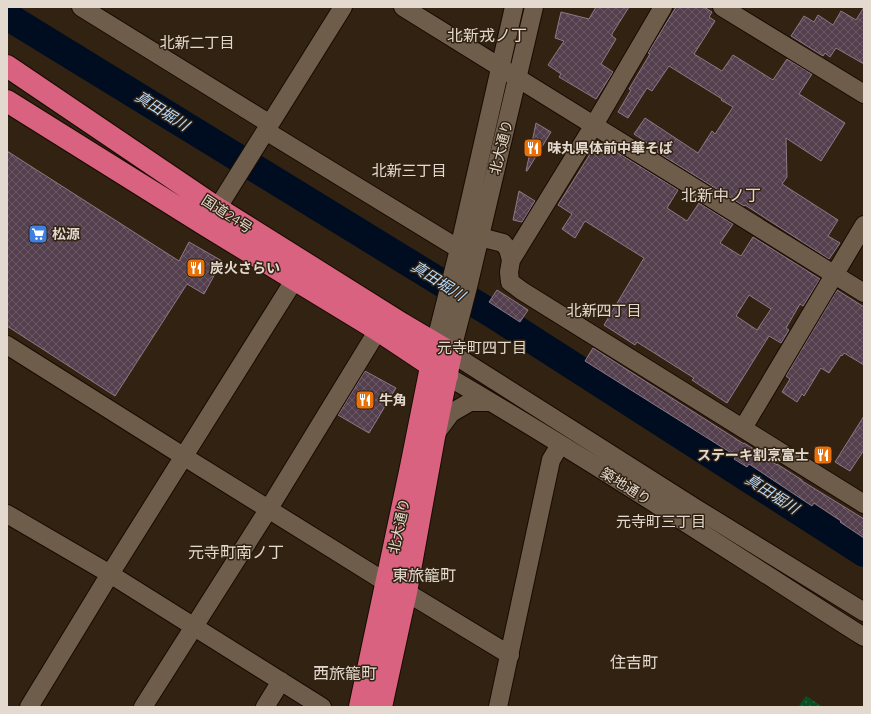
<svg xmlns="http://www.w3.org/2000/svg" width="871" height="714" font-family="Quicksand,'Noto Sans JP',sans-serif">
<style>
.park{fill:url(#park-dots)}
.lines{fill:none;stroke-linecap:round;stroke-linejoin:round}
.river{stroke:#000d20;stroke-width:28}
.building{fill:url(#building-cross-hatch);stroke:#8e7887;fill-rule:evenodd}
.minor-casing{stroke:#180b00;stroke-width:20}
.highway-casing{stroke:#180b00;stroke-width:24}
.minor{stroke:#6f5d4c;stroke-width:18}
.highway{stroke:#d8627f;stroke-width:22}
.labels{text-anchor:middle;stroke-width:3;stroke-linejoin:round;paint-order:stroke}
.street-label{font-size:14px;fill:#e3d9ce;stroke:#312212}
.poi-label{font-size:14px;font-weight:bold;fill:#e3d9ce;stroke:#312212;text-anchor:start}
.neighbourhood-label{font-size:15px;fill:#e3d9ce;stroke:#312212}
.water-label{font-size:15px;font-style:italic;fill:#b5dafd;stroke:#312212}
.quarter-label{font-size:16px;fill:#e3d9ce;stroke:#312212}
</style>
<defs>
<pattern id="park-dots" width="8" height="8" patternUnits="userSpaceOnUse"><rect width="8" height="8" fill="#0a4e22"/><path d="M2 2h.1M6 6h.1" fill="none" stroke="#2e6741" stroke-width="1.8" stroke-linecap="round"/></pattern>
<pattern id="building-cross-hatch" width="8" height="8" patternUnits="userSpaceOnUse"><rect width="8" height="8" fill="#533f4d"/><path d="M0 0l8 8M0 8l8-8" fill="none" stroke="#6c5a65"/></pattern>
</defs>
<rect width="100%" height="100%" fill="#312212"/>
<path class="park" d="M806,696L823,707H798Z"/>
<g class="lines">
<path class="river" d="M7,16L494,315L864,553"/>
</g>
<path class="building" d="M596,7H629L612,34V36L616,39L601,64L613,72L596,99L559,77L561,74L548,65L564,41L555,38L561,12L589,19Z
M676,7H704L712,12L709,17L715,21L694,54L722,71L733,55L773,80L787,59L812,74L799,94L845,123L821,161L786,138L787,177L782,184L838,220L828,236L840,243L829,259L745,205L744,206L657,152L658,150L634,134L645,118L698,153L712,131L715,134L733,107L721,100L722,99L669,66L652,91L647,88L628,118L618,112L631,90L629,89L650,54L648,53Z
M864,7V64L836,48L830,57L825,53L823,56L791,36L804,16L814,22L818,15L833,25L841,11L856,20Z
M536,123L551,132L527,171H526Z
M597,143L613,154L615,151L678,190L667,208L687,221L699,203L733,224L720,243L741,256L753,237L820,279L803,306L800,304L786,328L789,330L781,343L769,336L727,403L692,380L694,378L637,342L635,345L604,325L644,258L585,221L575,238L562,229L572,214L558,205ZM749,295L771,309L757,330L736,316Z
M7,151L179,261L189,242L222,261L204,294L187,284L115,396L7,326Z
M519,191L535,201L522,222L513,220Z
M497,290L528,310L520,322L489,302Z
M837,290L864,307V365L844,353L842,356L841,355L829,373L821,368L804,396L802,394L797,402L782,392L790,379L786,376Z
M593,348L744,444V443L757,451L756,452L777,465V464L802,480V481L864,519V538L840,522L841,521L814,503L812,506L749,464L747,467L734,459L736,456L585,361Z
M365,371L396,388L369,433L338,415Z
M864,416V450L850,471L835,462Z"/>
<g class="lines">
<g class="minor-casing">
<path id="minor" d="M81,7L270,124
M403,7L864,293
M534,7L468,287L451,353L697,509L864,612
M722,7L864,94
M266,131L459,249
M210,220L343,7
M480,237L503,243L508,249L511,260L509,272L510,282L522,291L864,504
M511,260L594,125L663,7
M435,344L459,249L514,7
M7,345L183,456L387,583
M447,376C589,459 726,549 864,637
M743,428L864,225
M436,433L451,413L470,402H491
M7,514L110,574L322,707
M406,592L510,655
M29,707L110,574L295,279
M143,707L268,510L378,330
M265,707L281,681
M498,707L551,460L560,445"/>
</g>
<g class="highway-casing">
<path id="highway" d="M7,66L217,208L402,324L451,353L434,437L406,592L381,707
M7,101L207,226L378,330L447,376
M360,707L411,467L434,352"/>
</g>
<use href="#minor" class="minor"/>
<use href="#highway" class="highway"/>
</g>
<defs>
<g id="restaurant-square" transform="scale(1)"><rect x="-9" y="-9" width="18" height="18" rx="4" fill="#e8710a" stroke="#312212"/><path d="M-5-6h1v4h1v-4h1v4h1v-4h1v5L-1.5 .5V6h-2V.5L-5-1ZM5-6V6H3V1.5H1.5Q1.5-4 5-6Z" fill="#fff"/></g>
<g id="supermarket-square" transform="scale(1)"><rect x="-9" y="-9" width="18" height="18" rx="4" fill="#3f7fe0" stroke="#312212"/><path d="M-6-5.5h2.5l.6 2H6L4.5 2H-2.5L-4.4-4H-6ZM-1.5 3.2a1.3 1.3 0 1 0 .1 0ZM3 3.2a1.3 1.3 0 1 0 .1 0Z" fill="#fff"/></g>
</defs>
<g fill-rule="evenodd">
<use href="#restaurant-square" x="533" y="148"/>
<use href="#supermarket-square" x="38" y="234"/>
<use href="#restaurant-square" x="196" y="268"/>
<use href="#restaurant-square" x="365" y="400"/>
<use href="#restaurant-square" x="823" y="455"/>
</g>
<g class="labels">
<g class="street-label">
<text transform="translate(501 147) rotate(-76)" y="5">北大通り</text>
<text transform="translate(227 214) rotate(33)" y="5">国道24号</text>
<text transform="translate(626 486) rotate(32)" y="5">築地通り</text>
<text transform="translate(399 526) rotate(-78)" y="5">北大通り</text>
</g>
<g class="poi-label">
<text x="547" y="153">味丸県体前中華そば</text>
<text x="52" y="239">松源</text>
<text x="210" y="273">炭火さらい</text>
<text x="379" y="405">牛角</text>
<text x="809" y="460" text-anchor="end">ステーキ割烹富士</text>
</g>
<g class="neighbourhood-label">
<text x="197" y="48">北新二丁目</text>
<text x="409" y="176">北新三丁目</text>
<text x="604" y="316">北新四丁目</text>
<text x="482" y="353">元寺町四丁目</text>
<text x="661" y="527">元寺町三丁目</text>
</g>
<g class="water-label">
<text transform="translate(162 111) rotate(32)" y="5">真田堀川</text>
<text transform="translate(438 281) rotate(32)" y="5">真田堀川</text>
<text transform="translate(772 494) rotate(33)" y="5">真田堀川</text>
</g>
<g class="quarter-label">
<text x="487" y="41">北新戎ノ丁</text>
<text x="721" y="201">北新中ノ丁</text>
<text x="236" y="558">元寺町南ノ丁</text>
<text x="424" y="581">東旅籠町</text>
<text x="634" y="668">住吉町</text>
<text x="345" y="679">西旅籠町</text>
</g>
</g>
<rect width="871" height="714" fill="none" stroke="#e3d9ce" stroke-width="16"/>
</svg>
